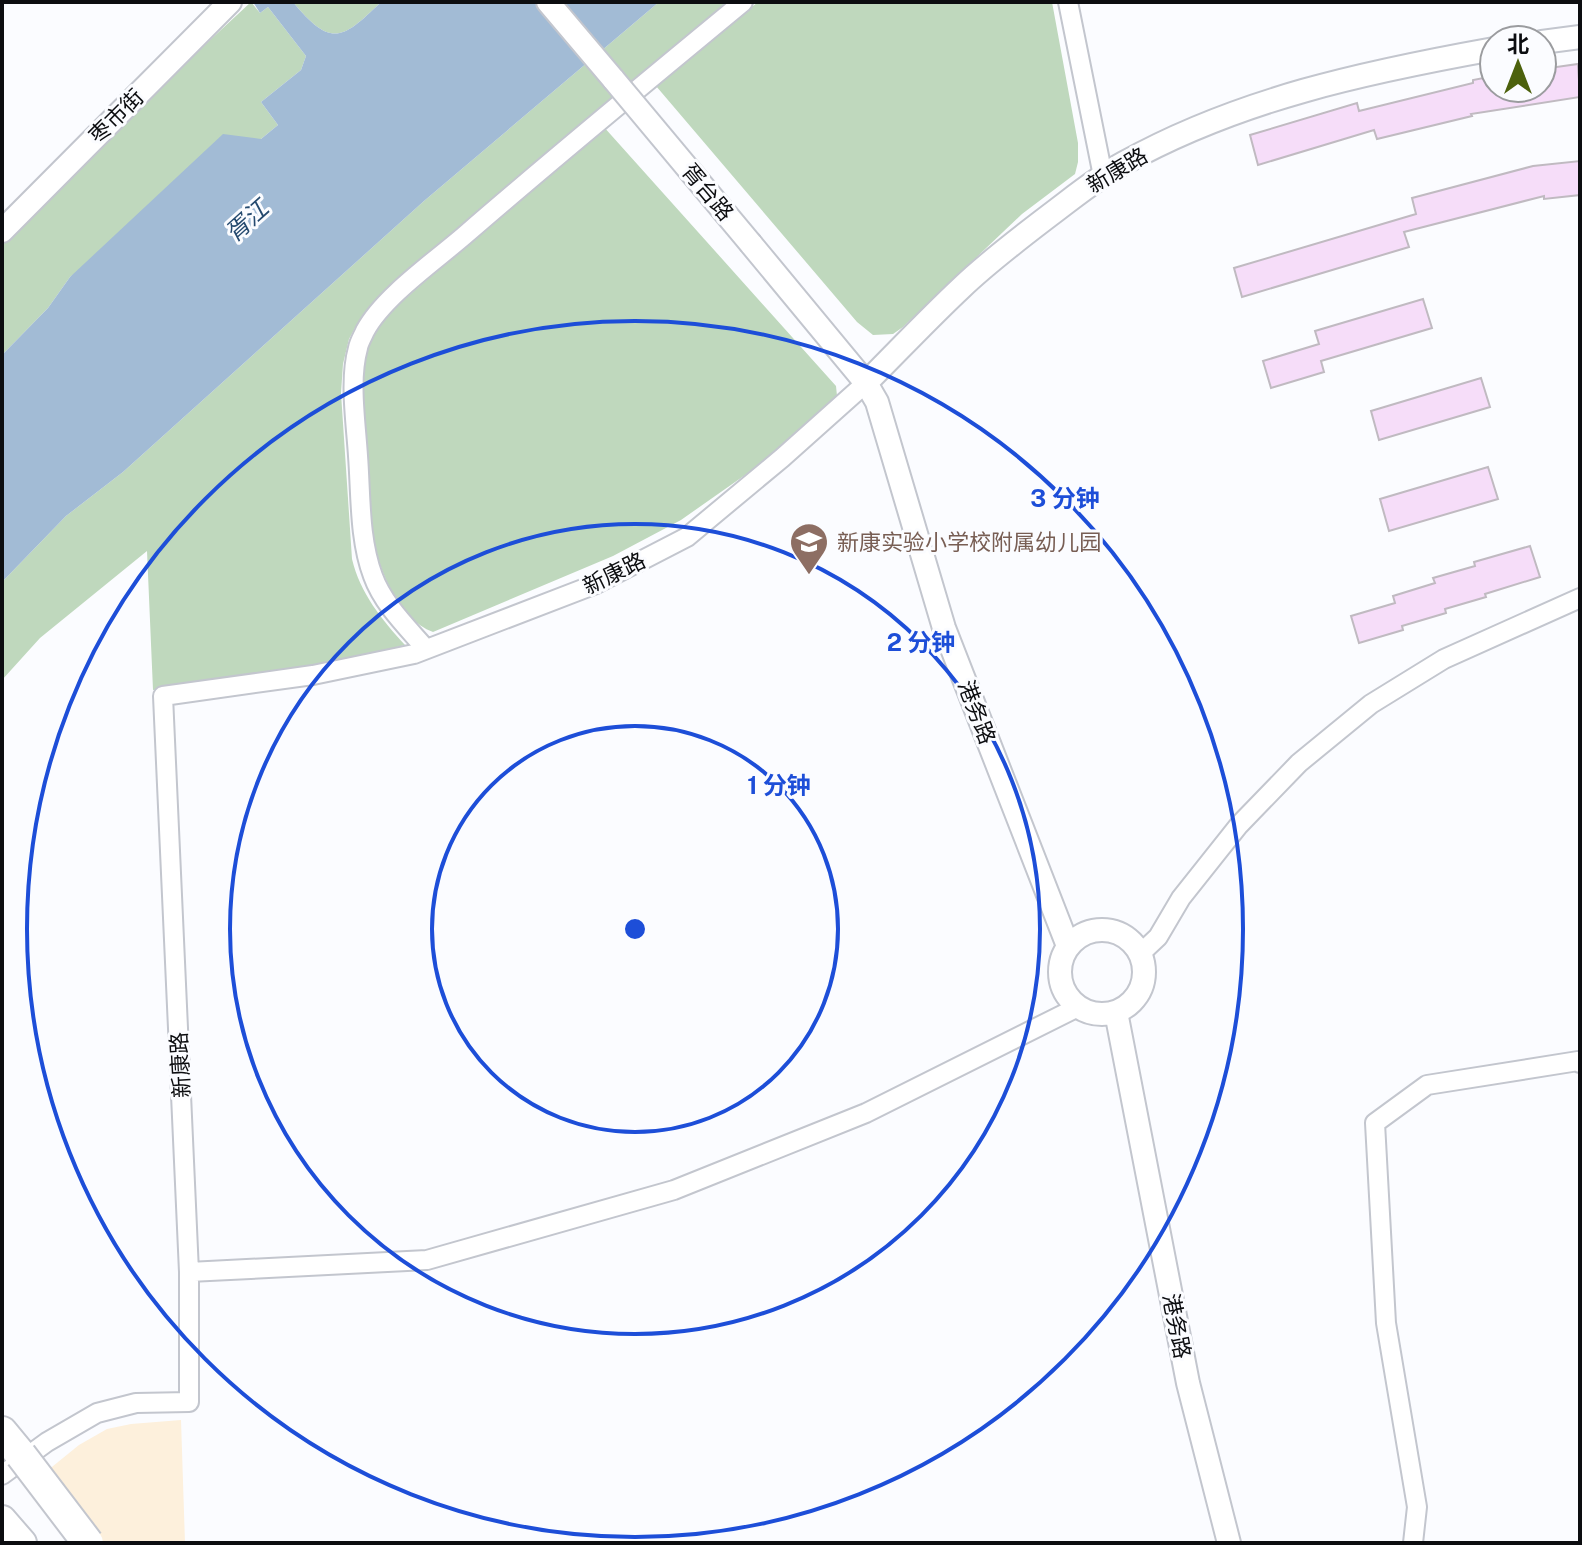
<svg xmlns="http://www.w3.org/2000/svg" width="1582" height="1545" font-family="'Public Sans','Noto Sans SC',sans-serif">
<style>
.commercial{fill:#fdf0dc}
.green{fill:#bfd8bd}
.water{fill:#a2bbd5}
.building{fill:#f6ddf9;stroke:#c0bac1;stroke-width:2}
.lines{fill:none;stroke-linecap:round;stroke-linejoin:round}
.minor-casing{stroke:#c3c6ce;stroke-width:22}
.tertiary-casing{stroke:#c3c6ce;stroke-width:26}
.primary-casing{stroke:#c3c6ce;stroke-width:32}
.trunk-casing{stroke:#c3c6ce;stroke-width:34}
.minor{stroke:#fff;stroke-width:18}
.tertiary{stroke:#fff;stroke-width:22}
.primary{stroke:#fff;stroke-width:28}
.trunk{stroke:#fff;stroke-width:30}
.tertiary-bridge-casing{stroke:#c3c6ce;stroke-width:26;stroke-linecap:butt}
.trunk-bridge-casing{stroke:#c3c6ce;stroke-width:34;stroke-linecap:butt}
.tertiary-bridge{stroke:#fff;stroke-width:22}
.trunk-bridge{stroke:#fff;stroke-width:30}
.ring{fill:none;stroke:#1d4ed8;stroke-width:4}
.labels{text-anchor:middle;stroke-width:6;stroke-linejoin:round;paint-order:stroke}
.street-label{font-size:22px;fill:#0c0d10;stroke:#fbfcff}
.education-label{font-size:22px;fill:#785e54;stroke:#fbfcff;text-anchor:start}
.water-label{font-size:24px;font-style:italic;fill:#254a6f;stroke:#fbfcff}
.centre{fill:#1d4ed8;stroke:#fbfcff;stroke-width:4}
.ring-label{font-size:24px;text-anchor:middle;font-weight:bold;fill:#1d4ed8;stroke:#fbfcff;stroke-width:6;stroke-linejoin:round;paint-order:stroke}
</style>
<rect width="100%" height="100%" fill="#fbfcff"/>
<path class="commercial" d="M181,1420L185,1543H103L47,1471L79,1445L107,1429L131,1424Z"/>
<path class="green" d="M251,2L260,13L268,7L306,56L301,70L261,102L278,125L261,139H254L70,277L48,308L2,355V244L195,54Z
M293,2H381C342,40 331,48 293,2Z
M659,2H730L381,294L356,326L349,339L343,364L341,393L352,559C360,593 382,620 405,645L316,667L153,690L147,551L40,638L2,680V582L66,516L123,472L424,201Z
M758,2H1052L1078,143V162L1075,174L1022,214L903,327L893,334L873,335L857,322L656,86Z
M603,126L836,386L837,396L819,423L681,520L613,556L433,632C398,619 379,569 372,536L361,374C364,348 372,332 390,312Z"/>
<path class="water" d="M253,2H293C331,48 342,40 381,2H659L424,201L123,472L66,516L2,582V355L48,308L70,277L223,134L261,139L278,125L261,102L301,70L306,56L268,7L260,13Z"/>
<path class="building" d="M1578,64L1580,97L1471,114L1472,116L1377,139L1374,130L1258,165L1250,135L1357,103L1359,111L1473,83V80L1494,76V88H1542V69Z
M1580,161V195L1544,199V196L1404,232L1409,247L1242,297L1234,268L1416,214L1412,198L1533,166Z
M1423,299L1432,328L1321,361L1324,372L1271,388L1263,361L1319,344L1315,331Z
M1481,378L1490,407L1379,440L1371,411Z
M1488,467L1498,499L1389,531L1380,499Z
M1530,546L1540,577L1485,594L1486,597L1445,609L1446,613L1402,626L1403,630L1359,643L1351,616L1395,603L1393,596L1435,583L1433,578L1475,566L1474,562Z"/>
<g class="lines">
<g class="minor-casing">
<path id="minor" d="M1068,2L1103,176
M426,649C407,627 383,604 373,576C359,539 361,495 358,456C356,423 349,380 358,348C359,342 363,336 365,331C383,297 435,261 465,235C556,156 650,79 743,2
M1141,953L1158,937L1181,898L1239,825L1299,763L1371,704L1444,659L1580,598
M189,1272L163,696L313,675L414,654L596,584L687,537L782,458L866,383
M2,1475L47,1442L97,1413L136,1403L189,1402V1272L427,1260L674,1190L866,1113L1078,1007
M1413,1543L1417,1507L1386,1323L1375,1123L1427,1085L1578,1061L1580,1063"/>
</g>
<g class="tertiary-casing">
<path id="tertiary" d="M548,2L614,80
M1542,42L1580,37
M2,231L230,2
M751,244L866,383L877,402L944,628L1068,946
M866,383C898,351 928,319 961,288C988,262 1020,238 1050,215C1074,197 1098,177 1124,163C1239,99 1366,72 1494,49
M1060 972a42 42 0 1 1 84 0a42 42 0 1 1-84 0Z
M1116,1012L1188,1383L1229,1543"/>
</g>
<g class="primary-casing">
<path id="primary" d="M2,1520L22,1543"/>
</g>
<g class="trunk-casing">
<path id="trunk" d="M2,1432L21,1455"/>
</g>
<use href="#minor" class="minor"/>
<use href="#tertiary" class="tertiary"/>
<use href="#primary" class="primary"/>
<use href="#trunk" class="trunk"/>
<g class="tertiary-bridge-casing">
<path id="tertiary-bridge" d="M614,80L751,244"/>
</g>
<g class="trunk-bridge-casing">
<path id="trunk-bridge" d="M21,1455L88,1543"/>
</g>
<use href="#tertiary-bridge" class="tertiary-bridge"/>
<use href="#trunk-bridge" class="trunk-bridge"/>
</g>
<g class="ring">
<circle cx="635" cy="929" r="203"/>
<circle cx="635" cy="929" r="405"/>
<circle cx="635" cy="929" r="608"/>
</g>
<defs>
<g id="school-pin" transform="scale(2)"><path d="M0 17L-7.5 6A9.5 9.5 0 1 1 7.5 6Z" fill="#8d6e63" stroke="#fbfcff"/><path d="M0-5L7-2L0 1L-7-2ZM-4 1L0 2.5L4 1V4Q0 6-4 4Z" fill="#fff"/></g>
</defs>
<g fill-rule="evenodd">
<use href="#school-pin" x="809" y="542"/>
</g>
<g class="labels">
<g class="street-label">
<text transform="translate(116 116) rotate(-45)" y="8">枣市街</text>
<text transform="translate(1117 170) rotate(-31)" y="8">新康路</text>
<text transform="translate(708 192) rotate(50)" y="8">胥台路</text>
<text transform="translate(614 573) rotate(-26)" y="8">新康路</text>
<text transform="translate(977 712) rotate(69)" y="8">港务路</text>
<text transform="translate(180 1065) rotate(-93)" y="8">新康路</text>
<text transform="translate(1177 1326) rotate(79)" y="8">港务路</text>
</g>
<g class="education-label">
<text x="837" y="550">新康实验小学校附属幼儿园</text>
</g>
<g class="water-label">
<text transform="translate(247 221) rotate(-42)" y="8">胥江</text>
</g>
</g>
<circle cx="635" cy="929" r="12" class="centre"/>
<g class="ring-label">
<text x="1065" y="507">3 分钟</text>
<text x="921" y="651">2 分钟</text>
<text x="779" y="794">1 分钟</text>
</g>
<rect width="1582" height="1545" fill="none" stroke="#0c0d10" stroke-width="8"/>
<g transform="translate(1518 64)"><circle r="38" fill="#fbfcff" stroke="#9b9c9f" stroke-width="2"/>
<path d="M0-6L14 30L0 20L-14 30Z" fill="#4c610c"/>
<text y="-12" font-size="22" font-weight="bold" text-anchor="middle" fill="#0c0d10">北</text>
</g>
</svg>
